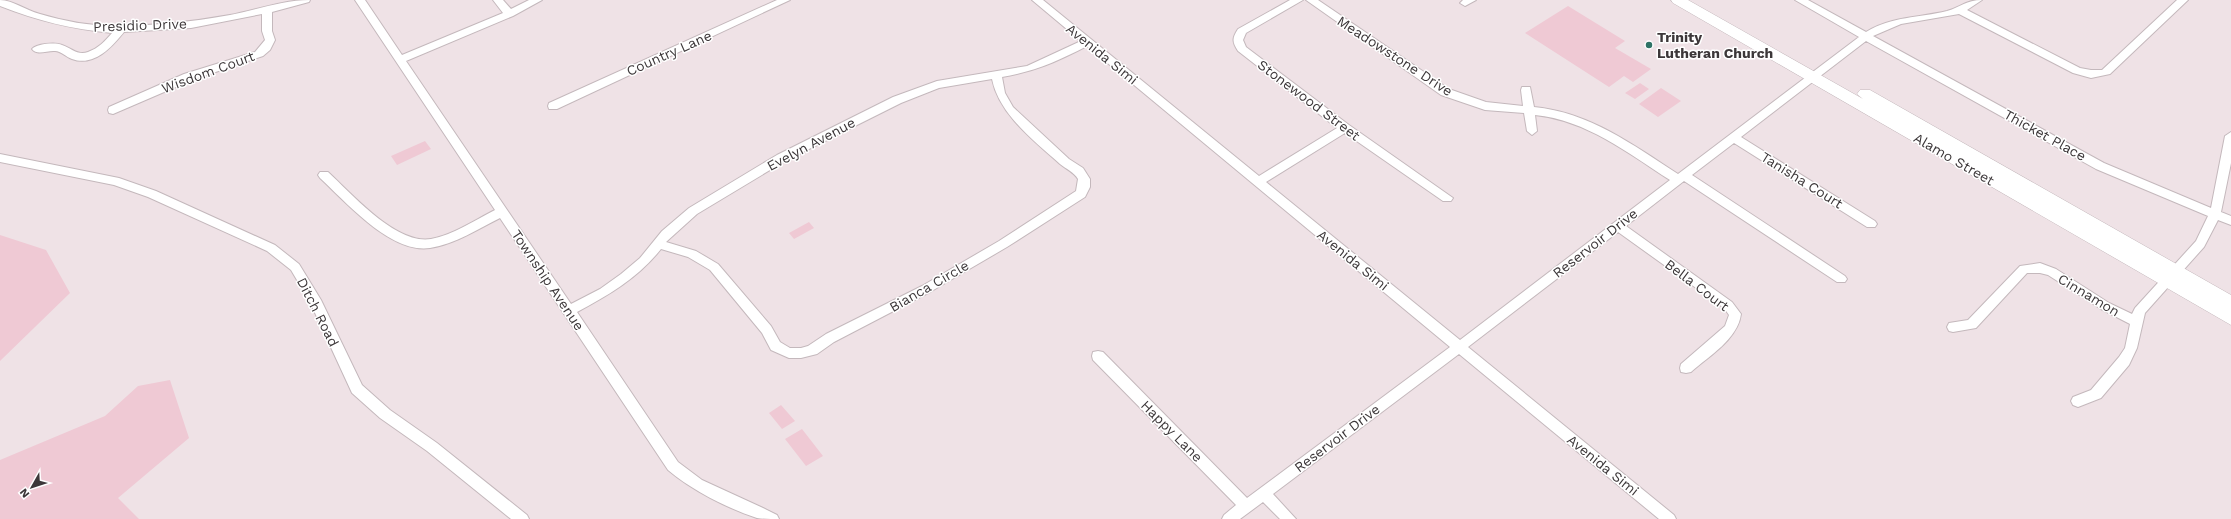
<svg xmlns="http://www.w3.org/2000/svg" width="2231" height="519" font-family="'Work Sans',sans-serif">
<style>
.green{fill:#efc9d4}
.lines{fill:none;stroke-linecap:round;stroke-linejoin:round}
.minor-casing{stroke:#c4b8bc;stroke-width:2}
.secondary-casing{stroke:#c4b8bc;stroke-width:1}
.minor{fill:#fff;fill-rule:evenodd}
.secondary{fill:#fff;fill-rule:evenodd}
.poi-dot{fill:#2e7265;stroke:#fff;stroke-width:1.5}
.labels{text-anchor:middle;stroke-width:3;stroke-linejoin:round;paint-order:stroke}
.street-label{font-size:14px;fill:#3c3739;stroke:#fff}
.poi-label{font-size:14px;font-weight:bold;fill:#3c3739;stroke:#fff;text-anchor:start}
</style>
<rect width="100%" height="100%" fill="#efe2e6"/>
<path class="green" d="M1568,6L1625,41L1615,48L1651,69L1633,82L1624,76L1609,87L1525,33Z
M1640,83L1649,89L1635,99L1625,93Z
M1661,88L1681,101L1658,117L1639,104Z
M425,141L431,149L397,165L391,156Z
M809,222L814,228L794,239L789,233Z
M0,235L46,250L70,293L0,361Z
M170,380L189,438L118,498L139,519H0V460L105,416L138,386Z
M781,405L795,421L782,429L769,413Z
M802,429L823,456L806,466L785,439Z"/>
<g class="lines">
<g class="minor-casing">
<path id="minor" d="M0,0C13,0 27,11 40,14C63,21 90,26 115,26C153,26 191,22 230,15C256,10 283,0 310,0L309,2L272,12V31L275,40L270,50L263,56L192,80L113,114L109,113L108,110L109,107L184,74L255,52L265,40L262,31V14L191,28L124,32C112,47 94,67 72,59C66,57 61,51 55,51C48,50 37,56 32,49C36,44 55,42 62,45C71,48 78,56 88,52C99,48 105,41 112,33C71,29 38,21 0,6Z
M355,0H365L402,55L503,13L493,0H503L511,9L529,0H542L513,16L406,61L571,304L600,289L621,274L640,258L662,231L689,208L777,155L893,97L937,81L1027,66L1081,41L1032,0H1043L1259,176L1337,128L1238,51C1232,42 1232,38 1238,29L1290,0H1303L1246,33L1243,40L1246,47L1349,125L1453,198L1451,201H1443L1345,133L1266,182L1460,340L1670,180C1628,153 1586,120 1535,115L1537,131L1532,135L1527,131L1524,113L1485,110L1441,95L1306,0H1318L1449,89L1486,102L1523,106L1521,90L1522,87H1530L1534,107C1589,112 1633,145 1678,174L1859,37L1795,0H1808L1866,32C1892,16 1919,18 1947,11C1961,7 1966,0 1982,0L1967,10L2080,68L2091,70H2102L2177,0H2188L2110,74L2091,78L2073,73L1959,14L1901,24L1873,36L2104,163L2211,208L2225,136L2231,132V163L2221,212L2231,216V225L2218,220L2204,247L2145,313L2137,348L2129,365L2101,398L2078,407L2073,405L2071,401L2073,397L2091,390L2119,357L2125,348L2130,324L2101,309L2048,275L2040,273H2027L1976,328L1953,332L1949,331L1947,327L1949,323L1968,320L2020,266L2040,263L2056,269L2109,303L2132,314L2135,308L2196,241L2208,216L2096,169L1866,41L1741,137L1875,221L1877,224L1875,227H1867L1734,143L1692,175L1845,276L1847,279L1845,282H1837L1684,181L1626,226L1732,302L1741,314C1738,339 1709,356 1691,372L1686,373L1681,372L1680,368L1681,364L1725,326L1729,315L1724,308L1618,232L1468,347L1674,515L1676,519H1659L1459,354L1273,494L1296,519H1280L1263,502L1240,519H1222L1224,515L1236,505L1093,360L1092,356L1093,352L1098,351L1103,352L1247,498L1450,347L1087,46C1056,62 1036,71 1002,77L1005,93L1013,107L1069,159L1083,168L1090,179V187L1085,197L1007,247L930,292L834,342L817,354L801,358H789L771,350L762,333L710,270L688,257L661,249C638,278 609,295 577,312L678,462L702,480L763,508L777,515L779,519C773,519 764,519 757,518C727,508 693,491 668,470L500,218C478,229 455,244 430,248C391,254 346,202 320,178L318,175L320,172H328C352,194 396,245 431,239C453,235 475,220 495,210ZM992,79C999,114 1033,140 1060,164C1066,169 1074,172 1078,179L1076,191L999,241L922,286L826,334L808,346L801,348H790L780,342L771,326L718,264L696,251L666,242L697,214L785,161L901,103L939,88Z
M777,0H790L557,109H549L548,106L549,103Z
M1463,0H1476L1465,6L1460,3Z
M0,154L119,178L156,191L275,245L299,264L321,300L362,385L390,410L437,443L527,515L529,519H511L427,451L380,418L352,393L310,302L291,270L267,251L148,197L114,185L0,162Z"/>
</g>
<g class="secondary-casing">
<path id="secondary" d="M1671,0H1688L1863,99L1857,94L1860,90H1870L2231,295V325L1673,3Z"/>
</g>
<use href="#minor" class="minor"/>
<use href="#secondary" class="secondary"/>
</g>
<circle class="poi-dot" cx="1649" cy="45" r="4"/>
<g class="labels">
<g class="street-label">
<text transform="translate(140 25) rotate(-2)" y="5">Presidio Drive</text>
<text transform="translate(669 53) rotate(-24)" y="5">Country Lane</text>
<text transform="translate(1102 54) rotate(39)" y="5">Avenida Simi</text>
<text transform="translate(1395 56) rotate(33)" y="5">Meadowstone Drive</text>
<text transform="translate(208 72) rotate(-20)" y="5">Wisdom Court</text>
<text transform="translate(1309 100) rotate(37)" y="5">Stonewood Street</text>
<text transform="translate(2045 135) rotate(29)" y="5">Thicket Place</text>
<text transform="translate(811 144) rotate(-28)" y="5">Evelyn Avenue</text>
<text transform="translate(1954 159) rotate(30)" y="5">Alamo Street</text>
<text transform="translate(1802 180) rotate(32)" y="5">Tanisha Court</text>
<text transform="translate(1595 243) rotate(-38)" y="5">Reservoir Drive</text>
<text transform="translate(1353 260) rotate(39)" y="5">Avenida Simi</text>
<text transform="translate(548 280) rotate(56)" y="5">Township Avenue</text>
<text transform="translate(1697 285) rotate(37)" y="5">Bella Court</text>
<text transform="translate(929 286) rotate(-30)" y="5">Bianca Circle</text>
<text transform="translate(2089 295) rotate(31)" y="5">Cinnamon</text>
<text transform="translate(318 312) rotate(63)" y="5">Ditch Road</text>
<text transform="translate(1172 431) rotate(45)" y="5">Happy Lane</text>
<text transform="translate(1337 438) rotate(-37)" y="5">Reservoir Drive</text>
<text transform="translate(1603 465) rotate(39)" y="5">Avenida Simi</text>
</g>
<g class="poi-label">
<text x="1657" y="42">Trinity<tspan x="1657" dy="16">Lutheran Church</tspan></text>
</g>
</g>
<g transform="translate(32 487) rotate(231)" stroke="#ffffff" stroke-width="3" paint-order="stroke">
<path d="M0-3L7 15L0 10L-7 15Z" fill="#3c3739"/>
<text y="-6" font-size="11" font-weight="bold" text-anchor="middle" fill="#3c3739">N</text>
</g>
</svg>
